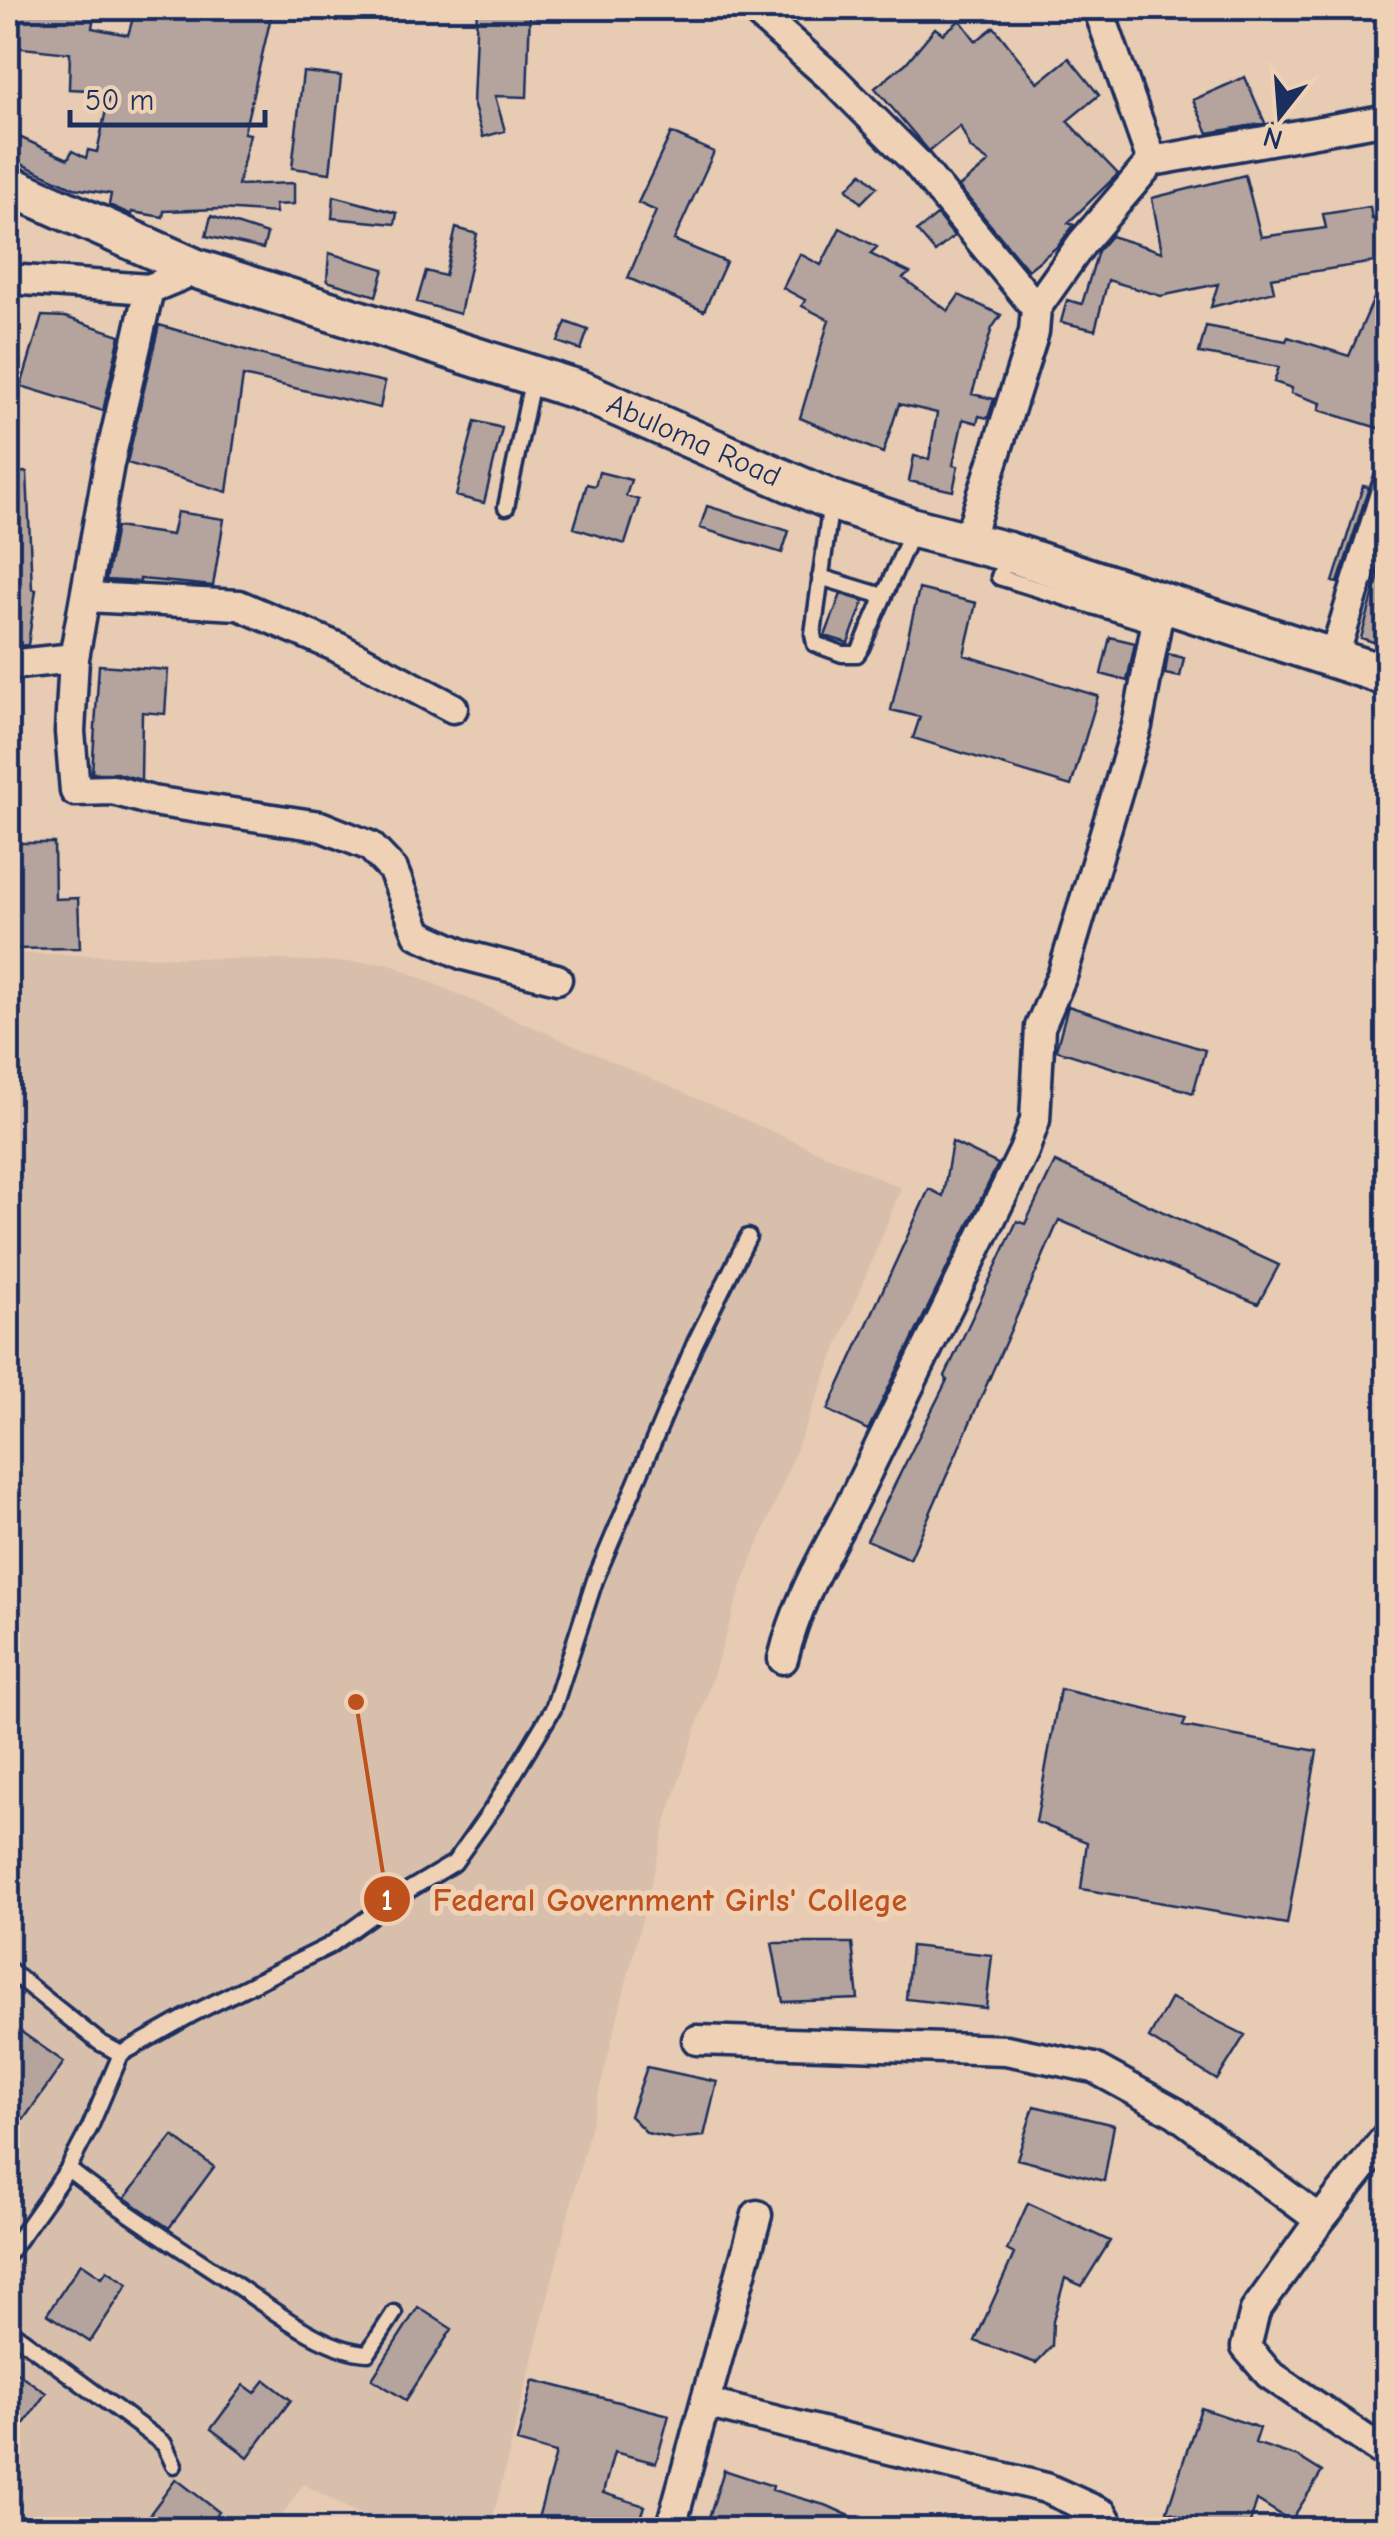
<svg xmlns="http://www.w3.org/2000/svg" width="1395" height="2537" font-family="'Comic Neue',sans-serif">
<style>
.built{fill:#d8bfac}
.building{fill:#b4a49d;stroke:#1b2f5e;stroke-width:2.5}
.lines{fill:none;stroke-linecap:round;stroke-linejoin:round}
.lane-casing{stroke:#1b2f5e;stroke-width:21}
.street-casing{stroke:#1b2f5e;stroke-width:35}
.secondary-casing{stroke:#1b2f5e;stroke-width:45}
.lane{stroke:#efd2b6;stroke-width:14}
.street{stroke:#efd2b6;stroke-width:28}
.secondary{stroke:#efd2b6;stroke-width:38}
.labels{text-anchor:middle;stroke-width:10;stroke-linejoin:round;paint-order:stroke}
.street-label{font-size:30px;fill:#1b2f5e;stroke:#efd2b6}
.leader{fill:none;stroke:#bf511c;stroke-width:4}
.callout-dot{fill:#bf511c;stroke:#efd2b6;stroke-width:4}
.mark-label{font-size:30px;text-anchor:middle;font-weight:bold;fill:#fff}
.callout-label{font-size:32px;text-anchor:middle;font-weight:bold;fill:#bf511c;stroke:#efd2b6;stroke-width:10;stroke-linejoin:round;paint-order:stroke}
</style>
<rect width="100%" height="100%" fill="#e7cbb2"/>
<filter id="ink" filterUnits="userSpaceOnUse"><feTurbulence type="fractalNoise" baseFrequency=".01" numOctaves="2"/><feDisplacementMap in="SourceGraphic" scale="20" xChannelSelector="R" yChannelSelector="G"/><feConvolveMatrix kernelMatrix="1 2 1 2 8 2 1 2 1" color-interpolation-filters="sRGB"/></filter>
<g filter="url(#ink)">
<path class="built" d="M8,953L387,963L901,1188L742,1585L667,1819L490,2529H387L303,2484L273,2529L8,2530Z"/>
<path class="building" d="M16,8H95L92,28L128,35L136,8H273L244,133L250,134L238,185L294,183V204L275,205L276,213L221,209L164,211L163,217L132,212V215L109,205L111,194L74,188L8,158V132L68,159L72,151L86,158L88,150L97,152L110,91L69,89L70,53L12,47Z
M477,8H530L527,97L495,96L505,131L483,137L473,103Z
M960,20L976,41L994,27L1038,83L1069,58L1099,95L1067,121L1118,174L1068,223L1074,225L1058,246L1028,270L959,187L989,162L971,149L960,126L929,151L875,88L906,63L935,28L943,34Z
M303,72L341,76L330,173L292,168Z
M1245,77L1265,123L1208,133L1193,100Z
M671,133L714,152L674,240L726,262L704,311L628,278L656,211L638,203Z
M862,173L877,187L861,203L847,189Z
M1245,175L1261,237L1326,228L1323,214L1370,207L1372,219L1388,217V260L1271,278L1274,291L1211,307L1218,284L1161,296L1108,280L1095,330L1061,322L1067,300L1082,304L1098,251L1111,236L1162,252L1152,198Z
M334,196L397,213L395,224L332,218Z
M937,215L954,236L935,252L917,231Z
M211,216L267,234L263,249L206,236Z
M456,228L477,234L460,314L417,302L426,271L445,276Z
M840,228L877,247L870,254L910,273L903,278L948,311L959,295L1001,315L992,328L972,394L994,399L988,418L979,416L977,423L963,419L953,465L958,466L953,491L909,481L914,456L929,459L937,413L899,404L883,453L800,418L829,320L802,306L805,300L783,288L800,254L821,265Z
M329,253L384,269L376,296L327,281Z
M1388,266V431L1319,410L1321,403L1291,393L1292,388L1274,382L1279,367L1199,353L1206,326L1286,341L1288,337L1349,356Z
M42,316L65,317L120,335L103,411L21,386Z
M566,322L588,330L581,350L558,342Z
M159,325L270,357L385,382L380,408L243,376L227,492L127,463Z
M475,421L502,428L484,503L456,496Z
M27,472L32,589L36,590L28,645L10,647H8V473Z
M599,472L631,480L626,496L639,500L625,544L574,528L587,484L595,486Z
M1363,486L1369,487L1338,583L1333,582Z
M707,506L789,531L782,553L700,528Z
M177,512L224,519L213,586L140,579V582L106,580L116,527L172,535Z
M1388,544V647L1361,638Z
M919,589L976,603L964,655L1098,696L1071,786L913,738L920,717L891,710Z
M841,594L864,601L848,643L825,636Z
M1110,637L1135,643L1127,681L1101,674Z
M1168,654L1184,658L1180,677L1165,674Z
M99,665L168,670L165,714L142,712L141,780L117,773H92Z
M9,843H54L55,899L78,898L80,948L11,949Z
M1068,1006L1205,1050L1193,1093L1056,1050Z
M952,1142L998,1164L868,1430L828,1410L929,1189L943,1196Z
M1055,1162L1279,1265L1258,1304L1059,1220L910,1559L867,1540L947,1380L945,1376L1017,1221L1025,1224Z
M1060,1689L1186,1719L1183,1726L1317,1751L1287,1924L1081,1889L1087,1842L1036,1822Z
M772,1943H852L858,1999L783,2002Z
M911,1946L992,1955L986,2008L906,1999Z
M1171,1998L1245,2035L1217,2080L1149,2038Z
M20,2031L64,2062L24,2119L8,2108V2049Z
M647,2067L717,2082L704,2136L674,2139L647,2133L630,2116Z
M1034,2106L1114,2125L1104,2181L1017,2159Z
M173,2136L214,2167L169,2228L125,2198Z
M1028,2203L1110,2241L1082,2286L1065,2278L1053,2321L1052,2346L1036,2363L975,2341L1014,2254L1007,2250Z
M81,2263L102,2277L107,2270L128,2284L90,2342L47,2314Z
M418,2307L452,2329L406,2400L372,2379Z
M8,2366L46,2393L8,2446Z
M265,2380L291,2400L248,2457L211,2429L244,2385L255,2393Z
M533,2380L669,2415L656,2463L614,2452L603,2493L645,2506L637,2530H564L537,2522L556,2453L517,2442Z
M1201,2408L1260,2428L1255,2443L1298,2457L1322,2472L1291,2521L1257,2500L1248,2530H1222L1167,2511Z
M724,2470L773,2486L772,2490L828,2506L881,2530H705Z
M176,2479L219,2512L205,2530H138Z"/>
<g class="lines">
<g class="lane-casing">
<path id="lane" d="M831,501L813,634L815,644L842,654H857L861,648L912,532
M506,507L533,377
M1008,553L999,577L1151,624
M820,577L883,596
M8,1969L99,2042L121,2054L90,2127L68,2169L8,2254
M121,2054L194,2013L329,1946L397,1897L454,1863L495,1805L553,1709L595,1580L695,1343L748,1237
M68,2169C119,2209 173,2243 227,2279C265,2304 322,2351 368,2353L394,2313
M8,2329L164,2444L174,2465"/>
</g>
<g class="street-casing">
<path id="street" d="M752,8L833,79L916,162L1036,308
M1098,8L1152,161
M8,279L149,289L197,269
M149,289L109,464L74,658L70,732L75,791L113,790L152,801L320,826L370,846L393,870L418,934L464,955L557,979
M968,541L1034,332L1036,308L1082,243L1152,161L1388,119
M87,597L239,605L337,647L453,708
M1333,659L1388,484
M8,665L74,658
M783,1659C800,1590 830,1549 860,1486C915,1374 969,1263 1024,1151L1035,1120L1040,1027L1063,973L1137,726L1160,604
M697,2040L1006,2050L1094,2068L1176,2113L1320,2220
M1388,2135L1320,2220L1255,2311L1246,2347L1269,2374L1388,2455
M705,2403L1046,2488L1103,2514L1112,2530
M670,2530L757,2215"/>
</g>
<g class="secondary-casing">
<path id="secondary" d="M8,185L197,269L582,391L831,500L914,528L1008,552L1388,676"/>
</g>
<use href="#lane" class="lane"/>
<use href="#street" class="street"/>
<use href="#secondary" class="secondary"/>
</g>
</g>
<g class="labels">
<g class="street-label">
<text transform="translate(694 440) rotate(24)" y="10">Abuloma Road</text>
</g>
</g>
<path class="leader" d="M356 1702L387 1899"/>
<g class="callout-dot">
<circle cx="356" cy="1702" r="10"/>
<circle cx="387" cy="1899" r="25"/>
</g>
<g class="mark-label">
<text x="387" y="1910">1</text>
</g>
<g class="callout-label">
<text x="670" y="1911">Federal Government Girls' College</text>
</g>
<rect width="1395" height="2537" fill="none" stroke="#efd2b6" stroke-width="40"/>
<rect x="20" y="20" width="1355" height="2497" fill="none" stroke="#1b2f5e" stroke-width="4" filter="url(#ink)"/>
<g transform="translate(1280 115) rotate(197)" stroke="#efd2b6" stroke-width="8" paint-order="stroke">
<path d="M0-8L18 38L0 25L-18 38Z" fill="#1b2f5e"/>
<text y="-15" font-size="28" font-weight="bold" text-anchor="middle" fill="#1b2f5e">N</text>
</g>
<path d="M70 110v15h195v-15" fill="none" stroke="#1b2f5e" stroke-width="5"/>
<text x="85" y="110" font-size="30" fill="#1b2f5e" stroke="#efd2b6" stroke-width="8" paint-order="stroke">50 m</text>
</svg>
